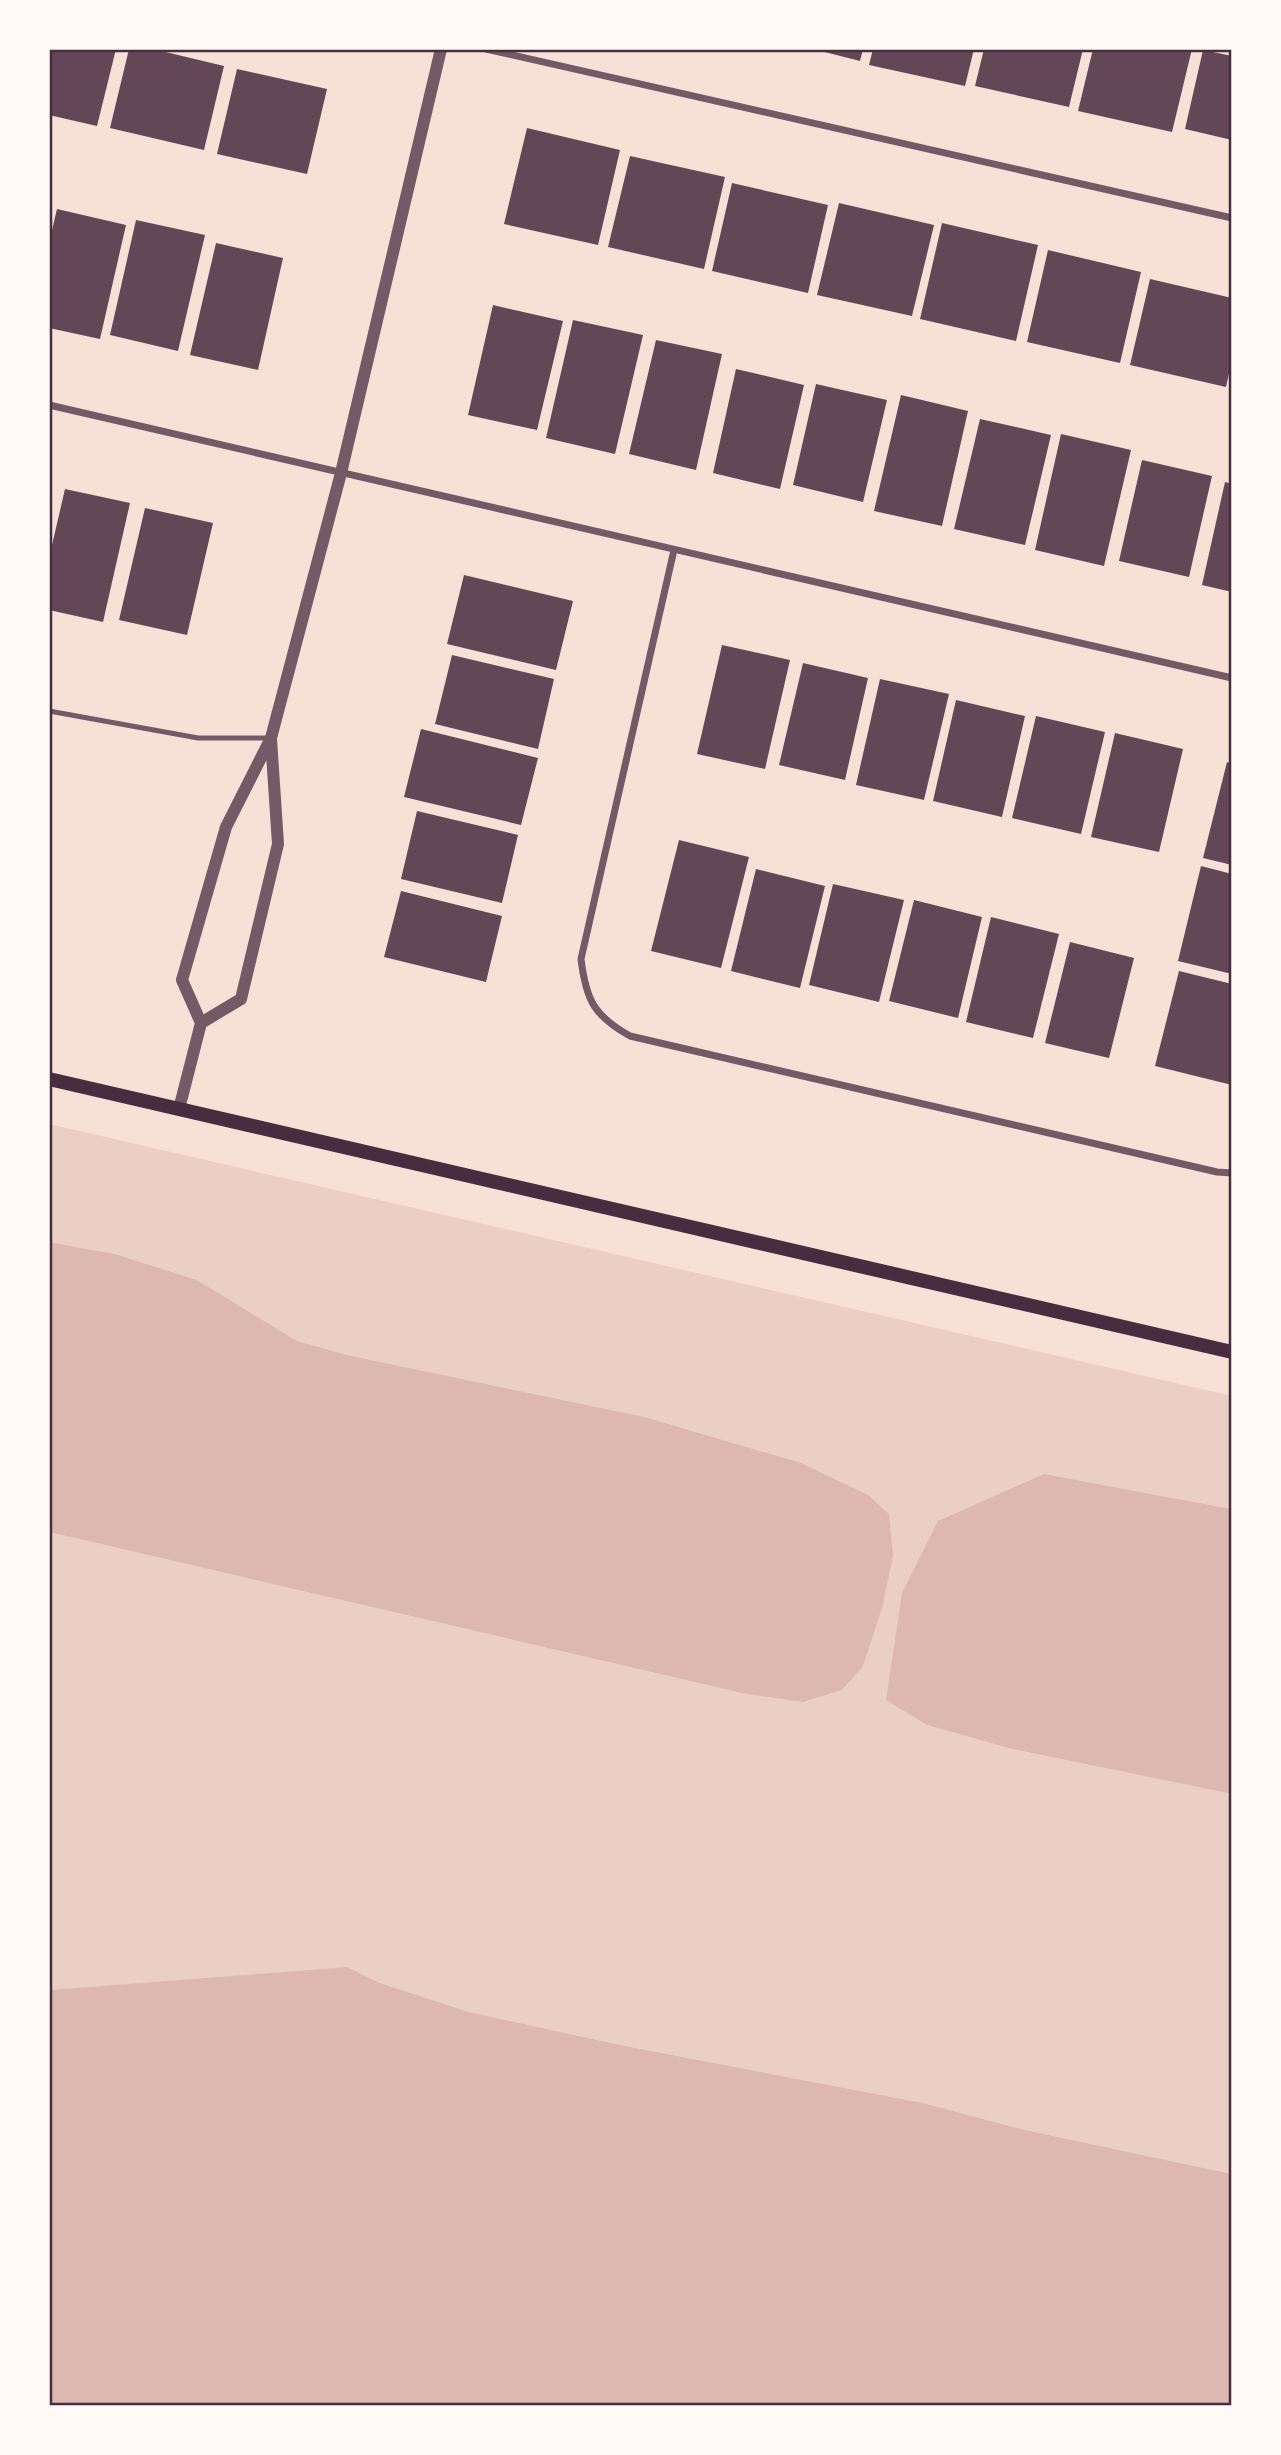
<svg xmlns="http://www.w3.org/2000/svg" width="1281" height="2455" font-family="Manrope,sans-serif">
<style>
.green{fill:#ebcfc5}
.water{fill:#dcb8b0}
.building{fill:#644757}
.lines{fill:none;stroke-linecap:round;stroke-linejoin:round}
.service{stroke:#755966;stroke-width:5}
.minor{stroke:#755966;stroke-width:7}
.tertiary{stroke:#755966;stroke-width:12}
.secondary{stroke:#4a2c40;stroke-width:14}
.neatline{fill:none;stroke:#4a2c40;stroke-width:2.5}
</style>
<rect width="100%" height="100%" fill="#f7e1d7"/>
<path class="green" d="M49,1124L1232,1396V1509L1044,1474L927,1725L1012,1749L1232,1794V2174L1025,2130L923,2103L620,2045L469,2012L380,1983L347,1967L49,1990V1532L742,1693L351,1356L297,1341L197,1280L115,1254L49,1242Z"/>
<path class="water" d="M49,1242L115,1254L197,1280L297,1341L351,1356L644,1417L801,1463L868,1495L889,1514L893,1556L882,1608L863,1666L842,1690L803,1702L742,1693L49,1532Z
M1044,1474L1232,1509V1794L1012,1749L927,1725L886,1700L902,1593L938,1521Z
M347,1967L380,1983L469,2012L620,2045L923,2103L1025,2130L1232,2174V2406H49V1990Z"/>
<path class="building" d="M49,49H116L97,126L49,115Z
M129,49H153L224,66L204,150L110,128Z
M813,49H863L860,61Z
M873,49H974L965,86L869,65Z
M984,49H1083L1069,107L975,86Z
M1093,49H1192L1172,132L1078,111Z
M1203,50L1232,56V140L1185,129Z
M237,69L327,89L307,174L217,154Z
M527,128L620,150L598,245L504,224Z
M630,156L725,177L704,269L608,247Z
M732,183L828,205L808,293L712,271Z
M839,203L934,225L912,316L817,295Z
M57,209L126,225L100,339L49,328V243Z
M136,220L205,235L178,351L110,335Z
M942,223L1038,245L1016,341L920,319Z
M216,243L283,258L258,370L190,355Z
M1048,250L1141,272L1120,363L1027,342Z
M1150,279L1232,298V360L1226,387L1130,365Z
M493,305L563,321L537,430L468,415Z
M573,320L643,335L615,454L546,438Z
M656,340L722,354L696,470L629,454Z
M736,369L804,385L780,489L713,473Z
M816,384L887,400L863,502L793,485Z
M901,395L968,411L942,526L874,511Z
M980,419L1051,435L1025,545L954,529Z
M1061,434L1131,450L1104,566L1035,550Z
M1142,460L1212,476L1189,577L1119,561Z
M1225,482L1232,484V592L1202,585Z
M65,489L130,503L103,622L49,610V558Z
M145,508L213,523L187,635L119,620Z
M464,575L573,601L556,670L447,644Z
M722,645L790,660L765,769L697,754Z
M452,655L554,679L538,749L435,724Z
M803,663L868,678L845,780L779,765Z
M880,679L949,694L924,800L856,785Z
M956,700L1025,716L1002,817L933,801Z
M1036,716L1105,732L1081,834L1012,818Z
M421,729L538,758L521,825L404,797Z
M1115,733L1183,749L1159,852L1091,837Z
M1227,762L1232,764V865L1203,858Z
M417,811L518,835L502,903L401,879Z
M679,840L749,857L721,968L651,951Z
M1201,866L1232,874V974L1178,961Z
M756,869L825,886L800,988L731,971Z
M833,884L904,900L879,1002L809,985Z
M401,891L502,916L486,982L384,957Z
M914,900L982,917L958,1018L889,1001Z
M991,917L1059,934L1033,1038L966,1022Z
M1070,942L1134,958L1109,1058L1045,1043Z
M1179,971L1232,984V1085L1155,1066Z"/>
<g class="lines">
<path class="service" d="M49,711L198,738H271"/>
<path class="minor" d="M486,49L1232,218
M49,405L1232,678
M674,550L581,959C586,1000 594,1016 630,1036L1217,1172L1232,1173"/>
<path class="tertiary" d="M201,1023L241,999L278,844L271,739
M179,1109L201,1023L182,980L226,827L271,738L341,473L441,49"/>
<path class="secondary" d="M49,1079L1232,1352"/>
</g>
<rect width="1281" height="2455" fill="none" stroke="#fffaf5" stroke-width="102"/>
<rect x="51" y="51" width="1179" height="2353" class="neatline"/>
</svg>
